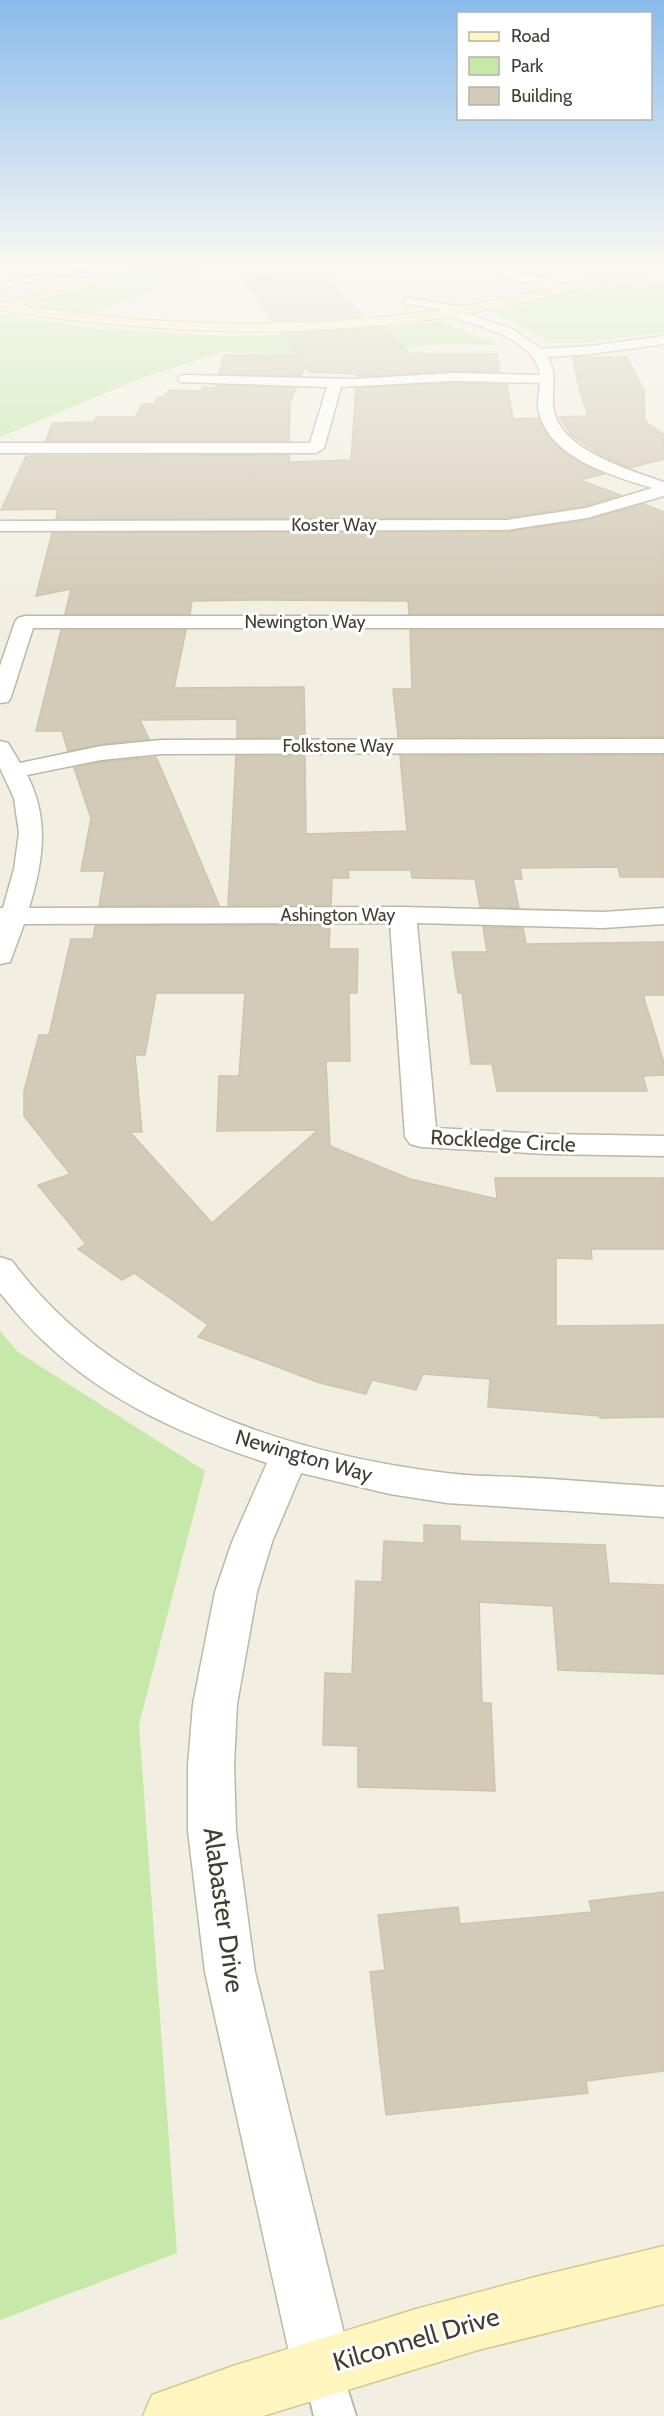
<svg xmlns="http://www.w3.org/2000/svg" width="664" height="2416" font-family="Cabin,sans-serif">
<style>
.green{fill:#c6e8a9}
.building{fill:#d3cbb7;stroke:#cfc4ab;stroke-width:1.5;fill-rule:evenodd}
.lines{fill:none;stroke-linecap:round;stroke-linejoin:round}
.lane-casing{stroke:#bdb7a5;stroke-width:4}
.street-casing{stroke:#bdb7a5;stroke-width:3}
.secondary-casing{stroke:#d3c890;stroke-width:3}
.lane{fill:#fff;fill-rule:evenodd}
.street{fill:#fff;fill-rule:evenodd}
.secondary{fill:#fff6bf;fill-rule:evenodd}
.labels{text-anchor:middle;stroke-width:6;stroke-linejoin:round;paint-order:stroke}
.far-street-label{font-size:18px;fill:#433e33;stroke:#fff}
.street-label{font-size:21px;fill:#433e33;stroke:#fff}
.near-street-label{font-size:26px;fill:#433e33;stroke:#fff}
</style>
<rect width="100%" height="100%" fill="#f2efe2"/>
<path class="green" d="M150,261H228L87,315L34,308L43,301Z
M640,278L664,284V332L586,343H550L495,313L497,310Z
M0,314L98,329L228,336L341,333L441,321L498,345L440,344L345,355L223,352L144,377L0,437Z
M0,1331L18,1352L205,1471L139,1724L177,2253L0,2320Z"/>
<path class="building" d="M323,271L364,317L272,321L241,275Z
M385,327L409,353L497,354L500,372L453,371L357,377V374L309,372L305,366L301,376L219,374L224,355H297L281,333Z
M573,357H627L644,391L645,421L664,435V459L630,468L601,455L571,435L559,417L588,416L579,388Z
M453,383L507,384L513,419L538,418L546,433L557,446L570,457L604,474L580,480L620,495L585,506L507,518L56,519L58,509L1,510L26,456L289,455V462L351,460L356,388Z
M216,385L296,388L290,404L289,441H46L52,423L94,422L96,417H135L142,404H154L158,397H164L169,390L201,391L203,387L216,388Z
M644,504L664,512V614H409L408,601L258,600L192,601L190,614H65L71,589L36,596L52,533L507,532L587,520Z
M61,630H186L174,688L304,687L305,737L237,738V719L140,720L149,739L101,744L68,751L62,731H36Z
M410,630H664V737H398L393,689H412Z
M664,755V877H620L618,867L520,868L522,879H513L519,908L480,907L475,879L412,878L411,870H348L349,878H332L331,905H228L236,756H305L306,834L407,831L400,756Z
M156,757L173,796L219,905L99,906L105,871H81L91,818L74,768L101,762Z
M330,925L329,949H358L357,993H349L350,1061H326L330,1146L410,1179L497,1199L495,1178H664V1249H591L592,1259L556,1258V1326L664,1325V1417L600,1418V1416L488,1407L490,1379L423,1374L416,1390L372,1380L366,1394L320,1383L198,1337L208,1325L134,1273L122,1280L78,1249L86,1244L38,1185L70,1174L24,1116V1091L39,1035H49L71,939H93L95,926ZM156,993H245L239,1076H219L217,1131L318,1130L213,1222V1224L130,1132H142L135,1055H145Z
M483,927L523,928L526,944L664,942V995H645L644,998L664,1063V1075L643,1076L647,1091H497L492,1064H471L462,993H458L452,952H487Z
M424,1525L460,1526V1541L605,1545L609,1583L664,1585V1674L558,1670L553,1606L479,1602L482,1703H491L495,1791L358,1787V1746L323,1745L325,1673L352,1674L356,1581L382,1582L384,1541L424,1543Z
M664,1892V2071L586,2081L588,2093L386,2115L370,1972L385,1970L378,1915L458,1907L460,1924L592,1912L589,1901Z"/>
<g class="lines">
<g class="lane-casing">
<path id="lane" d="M58,270L99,274L103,276L99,278L58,274L0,289V284Z
M407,298L462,307L466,310L462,313L404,303V299Z
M322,2347L336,2353L356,2416H314L302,2367L308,2353Z"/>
</g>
<g class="street-casing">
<path id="street" d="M504,268L566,285L568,288L562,292L500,275L498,272Z
M449,308L512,329L541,349L591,346L664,336V344L591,354L547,357C559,374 550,392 554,411C561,450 632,471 664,482V496L587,518L507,530L0,531V521L507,520L586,508L652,488C614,476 554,460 540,416C536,406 539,394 540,383L453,381L341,387L324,448L316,453H0V443H310L327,387L180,382L178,379L180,376L185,375L354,379L453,373L540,375C535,338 475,324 445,315L443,312Z
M25,616H664V628H33L11,697L8,702L0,703V666L15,622L18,618Z
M664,739V753L161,754L101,760L27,775C50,819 43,862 29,908L403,907L603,912L664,908V924L603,928L417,923L436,1128L547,1134L664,1136V1156L547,1154L421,1147L410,1144L405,1137L390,923L24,924L10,962L0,964V908H3L14,869L19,833L14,798L0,768V741L8,743L20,763L101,746L161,740Z
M0,1257L12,1261C113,1397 284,1453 446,1473C469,1476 491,1476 514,1477C564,1479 614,1484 664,1487V1517L447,1503L390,1494L301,1473L272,1542L257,1592L237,1704L234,1765L236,1831L255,1972L352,2366L343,2387L322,2396L301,2387L292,2366L205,1972L188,1831V1765L193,1704L215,1592L232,1542L267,1463C189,1437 111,1404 50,1347C31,1331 16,1312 0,1293Z"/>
</g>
<g class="secondary-casing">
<path id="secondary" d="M130,261H147L69,292L20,305C149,326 280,330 410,314C496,304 580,281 664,262V268C580,288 497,311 411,322C274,339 136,331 0,310V302L5,303L61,286Z
M664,2246V2304L478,2350L263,2416H143L152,2395L233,2366L416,2309L539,2276Z"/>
</g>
<use href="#lane" class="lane"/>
<use href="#street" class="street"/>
<use href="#secondary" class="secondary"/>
</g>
<linearGradient id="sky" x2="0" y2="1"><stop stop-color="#89bbec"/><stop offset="0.44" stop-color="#f9f8f2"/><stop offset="1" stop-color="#f9f8f2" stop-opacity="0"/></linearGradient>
<rect width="664" height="599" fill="url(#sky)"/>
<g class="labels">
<g class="far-street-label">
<text x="334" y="531">Koster Way</text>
<text x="305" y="628">Newington Way</text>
<text x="338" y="752">Folkstone Way</text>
<text x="338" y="921">Ashington Way</text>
</g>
<g class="street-label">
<text transform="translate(503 1141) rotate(3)" y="7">Rockledge Circle</text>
<text transform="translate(304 1456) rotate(16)" y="7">Newington Way</text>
</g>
<g class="near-street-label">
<text transform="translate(224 1910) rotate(82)" y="9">Alabaster Drive</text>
<text transform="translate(416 2339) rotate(-16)" y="9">Kilconnell Drive</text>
</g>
</g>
<rect x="457" y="12" width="195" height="108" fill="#ffffff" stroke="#b4b2ad" stroke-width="1.5"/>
<rect x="469" y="32" width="30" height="9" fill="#fff6bf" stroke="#b4b2ad" stroke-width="1.5"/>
<text x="511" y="42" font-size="18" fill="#433e33">Road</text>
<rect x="469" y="57" width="30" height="18" fill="#c6e8a9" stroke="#b4b2ad" stroke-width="1.5"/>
<text x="511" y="72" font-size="18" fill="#433e33">Park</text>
<rect x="469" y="87" width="30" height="18" fill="#d3cbb7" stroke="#b4b2ad" stroke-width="1.5"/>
<text x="511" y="102" font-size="18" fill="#433e33">Building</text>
</svg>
